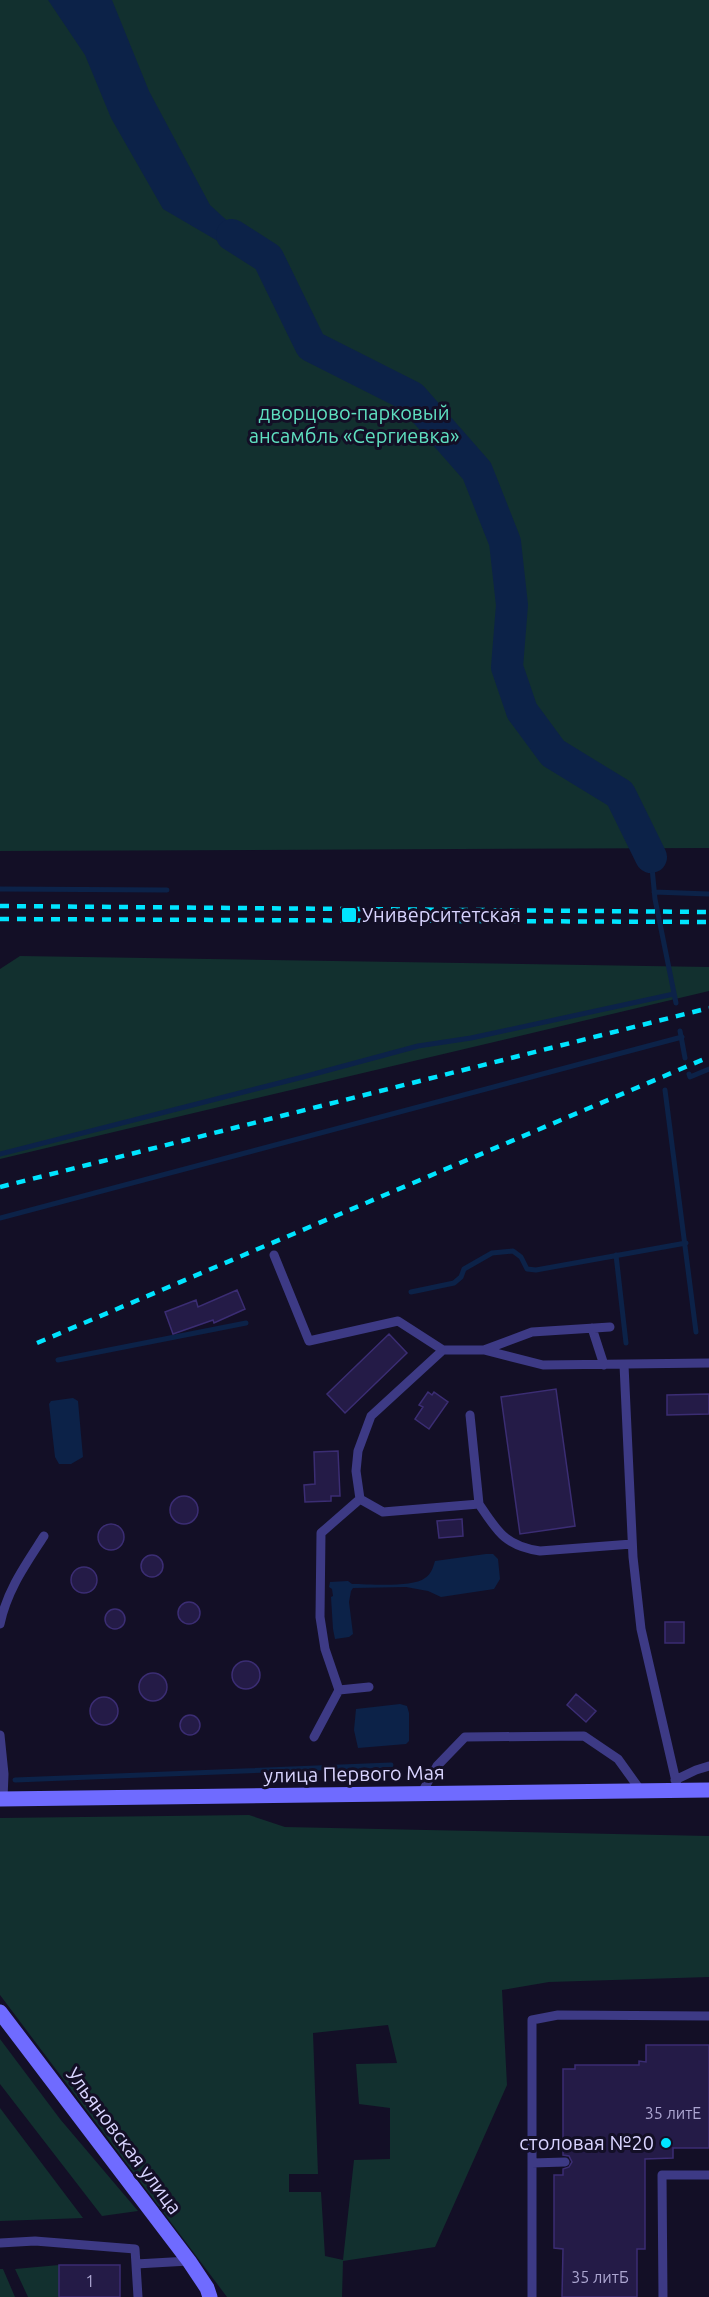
<svg xmlns="http://www.w3.org/2000/svg" width="709" height="2297" font-family="Ubuntu,sans-serif">
<style>
.green{fill:#12302f;fill-rule:evenodd}
.water{fill:#0c2248}
.lines{fill:none;stroke-linecap:round;stroke-linejoin:round}
.stream{stroke:#0c2248;stroke-width:5}
.river{stroke:#0c2248;stroke-width:32}
.building{fill:#241b47;stroke:#3b2d73;stroke-width:1.5}
.lane{stroke:#3d3a85;stroke-width:9}
.secondary{stroke:#6f6bff;stroke-width:15}
.rail{stroke:#00e5ff;stroke-width:4.5;stroke-dasharray:9 8;stroke-linecap:butt}
.poi-dot{fill:#00e5ff;stroke:#130f26;stroke-width:2}
.labels{text-anchor:middle;stroke-width:6;stroke-linejoin:round;paint-order:stroke}
.number-label{font-size:16px;fill:#aca6d1}
.park-label{font-size:20px;fill:#5fe0c0;stroke:#130f26}
.poi-label{font-size:20px;fill:#d9d4ff;stroke:#130f26;text-anchor:start}
.street-label{font-size:20px;fill:#d9d4ff;stroke:#130f26}
</style>
<rect width="100%" height="100%" fill="#130f26"/>
<path class="green" d="M0,0H709V848L0,851Z
M20,956L709,967V991L0,1159V969Z
M249,1815L285,1827L709,1836V1977L549,1982L502,1990L507,2085L435,2247L343,2261L342,2297H227L0,1995V1818ZM388,2025L397,2063L356,2064L359,2104L390,2108V2159L354,2160L343,2260L325,2256L321,2192H289V2174H318L313,2033Z
M0,2039L60,2119L138,2211L102,2216L0,2084Z
M0,2108L83,2218L0,2221Z
M59,2265V2297H28L15,2269Z
M0,2269H3L15,2297H0Z"/>
<path class="water" d="M48,0H112L149,91L210,205L268,258L216,240L163,209L111,118L85,55Z
M73,1398L78,1401L83,1457L71,1464H59L55,1457L49,1404L51,1401Z
M486,1554H493L498,1559L500,1579L494,1589L441,1597L428,1591L406,1587L353,1588L351,1591L349,1602L353,1634L349,1637L335,1639L333,1629L331,1597L333,1596L332,1589L329,1587L330,1582L348,1581L352,1584C369,1584 412,1588 425,1578C431,1574 433,1568 435,1561Z
M400,1704L407,1706L409,1713V1741L406,1744L358,1748L354,1730L356,1709Z"/>
<g class="lines">
<path class="stream" d="M651,857L655,899L676,1003
M0,889L167,890
M654,892L709,894
M680,1031L685,1058
M689,1074L690,1077L709,1069
M665,1090L696,1332
M0,1154L303,1077L418,1046L471,1038L674,994
M0,1218L682,1037
M616,1255L626,1343
M411,1292L454,1283L461,1277L464,1269L492,1253L513,1251L521,1257L527,1269L536,1270L686,1243
M58,1360L246,1323
M15,1780L391,1765"/>
<path class="river" d="M232,235L268,258L311,346L412,397L477,471L505,542L512,605L507,667L522,711L553,753L620,794L651,857"/>
</g>
<path class="building" d="M237,1290L245,1309L214,1323L213,1320L173,1334L165,1312L196,1300L198,1307Z
M389,1334L407,1353L345,1413L327,1394Z
M556,1389L575,1526L520,1534L501,1397Z
M428,1392L432,1395L434,1392L448,1402L429,1429L415,1419L423,1407L419,1405Z
M709,1394V1414L667,1415V1395Z
M338,1451L340,1496H331V1501L305,1502L304,1485L315,1484L314,1452Z
M170 1510a14 14 0 1 1 28 0a14 14 0 1 1-28 0Z
M462,1519L463,1536L439,1538L437,1521Z
M98 1537a13 13 0 1 1 26 0a13 13 0 1 1-26 0Z
M141 1566a11 11 0 1 1 22 0a11 11 0 1 1-22 0Z
M71 1580a13 13 0 1 1 26 0a13 13 0 1 1-26 0Z
M178 1613a11 11 0 1 1 22 0a11 11 0 1 1-22 0Z
M105 1619a10 10 0 1 1 20 0a10 10 0 1 1-20 0Z
M665,1622H684V1643H665Z
M232 1675a14 14 0 1 1 28 0a14 14 0 1 1-28 0Z
M139 1687a14 14 0 1 1 28 0a14 14 0 1 1-28 0Z
M576,1694L596,1711L586,1722L567,1705Z
M90 1711a14 14 0 1 1 28 0a14 14 0 1 1-28 0Z
M180 1725a10 10 0 1 1 20 0a10 10 0 1 1-20 0Z
M646,2045H709V2148H673V2158L645,2159V2249H637V2297H562L563,2249L554,2248V2175H563V2169L569,2167L572,2162L569,2156L563,2155V2069H575V2065H639V2061L646,2062Z
M59,2265H120V2297H59Z"/>
<g class="lines">
<path class="lane" d="M274,1255L309,1341L398,1321L443,1350
M592,1328L604,1365
M484,1350L532,1332L610,1327
M624,1365L633,1557L641,1629L678,1790
M470,1415L479,1504
M632,1544L540,1551C505,1546 497,1531 479,1504L383,1512L360,1499L356,1471L358,1451L371,1416L443,1350H484L543,1365L709,1363
M0,1624C7,1590 26,1564 44,1536
M339,1690L369,1687
M0,1735L4,1774L3,1799
M314,1737L339,1690L325,1649L320,1617L321,1533L360,1499
M675,1780L696,1770L709,1766
M421,1794L437,1766L465,1737L584,1736L618,1759L641,1791
M532,2163L565,2162
M0,2243L35,2241L135,2249L138,2297
M136,2264L189,2261
M532,2297V2020L558,2015L709,2016
M663,2297L662,2175H709"/>
<path class="secondary" d="M0,1799L709,1790
M0,2012L189,2261L207,2288L210,2297"/>
<path class="rail" d="M0,906L709,912
M0,919L709,922
M0,1187L709,1008
M37,1343L709,1057"/>
</g>
<g class="poi-dot">
<rect x="341" y="907" width="16" height="16" rx="3"/>
<circle cx="666" cy="2143" r="6"/>
</g>
<g class="labels">
<g class="number-label">
<text x="673" y="2119">35 литЕ</text>
<text x="600" y="2283">35 литБ</text>
<text x="90" y="2287">1</text>
</g>
<g class="park-label">
<text x="354" y="420">дворцово-парковый<tspan x="354" dy="23">ансамбль «Сергиевка»</tspan></text>
</g>
<g class="poi-label">
<text x="362" y="922">Университетская</text>
<text x="654" y="2150" text-anchor="end">столовая №20</text>
</g>
<g class="street-label">
<text transform="translate(354 1774) rotate(-1)" y="7">улица Первого Мая</text>
<text transform="translate(124 2141) rotate(53)" y="7">Ульяновская улица</text>
</g>
</g>
</svg>
